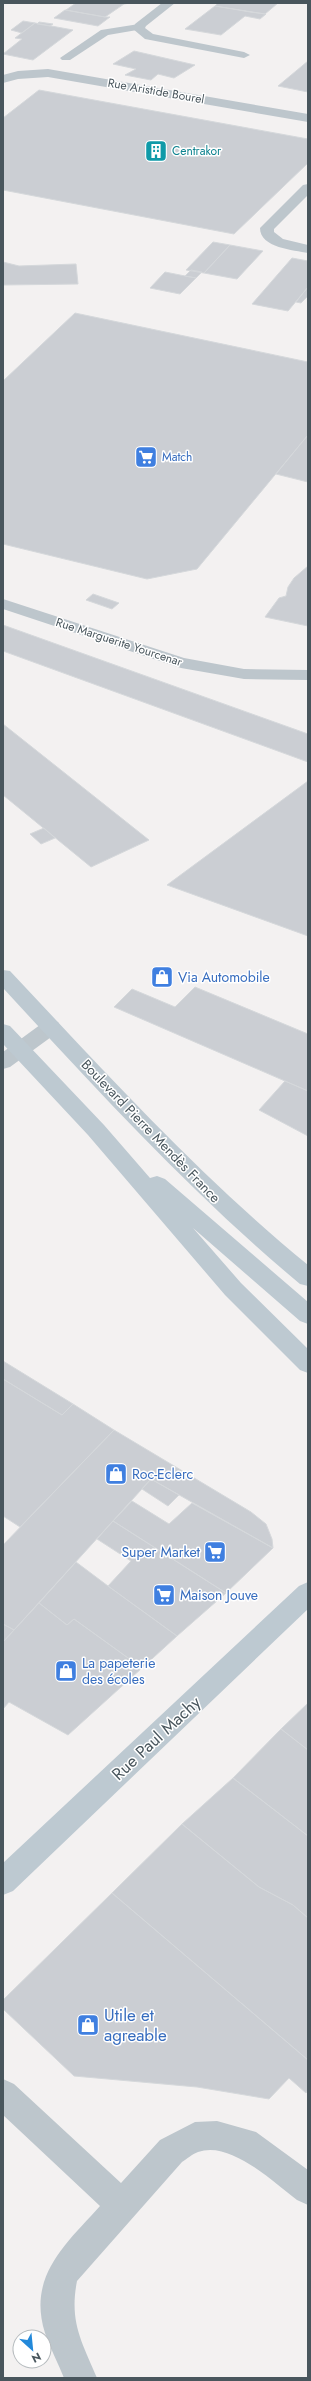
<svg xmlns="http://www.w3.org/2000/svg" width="311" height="2381" font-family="Jost,sans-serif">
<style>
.building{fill:#cbced3;stroke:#d5d8db}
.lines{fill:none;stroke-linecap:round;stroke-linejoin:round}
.lane{fill:#bdc6cc;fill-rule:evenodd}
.street{fill:#bdc6cc;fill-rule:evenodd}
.secondary{fill:#bdc9d1;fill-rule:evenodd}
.labels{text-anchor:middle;stroke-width:3;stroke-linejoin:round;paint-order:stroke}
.far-street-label{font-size:12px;fill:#49565d;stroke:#fff}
.far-culture-label{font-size:12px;fill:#0d838f;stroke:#fff;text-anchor:start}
.far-shop-label{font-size:12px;fill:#366cbe;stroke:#fff;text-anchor:start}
.shop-label{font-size:14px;fill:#366cbe;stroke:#fff;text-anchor:start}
.street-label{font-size:14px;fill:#49565d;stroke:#fff}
.near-street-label{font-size:17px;fill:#49565d;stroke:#fff}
.near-shop-label{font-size:17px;fill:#366cbe;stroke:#fff;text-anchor:start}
</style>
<rect width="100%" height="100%" fill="#f3f1f1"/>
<path class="building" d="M76,3H130L124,4L105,17L66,10Z
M218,3H278L265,14L215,6Z
M215,6L250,12L266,14L260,19L245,16L221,35L185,29Z
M65,10L105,17H110L98,26L54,18Z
M23,21L35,23L22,33L11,30Z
M39,22L53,24L50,26L37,24Z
M35,23L73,30L33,60L3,54L22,39L15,38Z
M134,51L195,65L174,78L158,74L151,80L125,75L136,69L113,64Z
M308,61V92L278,86Z
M39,90L308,139V163L234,234L3,190V118Z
M213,242L230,245L204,273L186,270Z
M230,245L263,251L237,279L204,273Z
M292,258L308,261V287L288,311L252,304Z
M3,262L19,266L76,264L78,284L3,285Z
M191,270L202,272L196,278L185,276Z
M165,272L185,276L196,278L180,294L150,288Z
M308,287V296L301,303L296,302Z
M75,313L308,362V435L197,569L147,579L3,544V381Z
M308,435V482L276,474L303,441Z
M308,566V626L265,617L279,598L286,596L288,587L294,578Z
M93,594L119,603L112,609L86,600Z
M3,625L308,734V762L3,651Z
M3,724L149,840L91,867L3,795Z
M308,781V936L167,885Z
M44,828L55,838L41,844L30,834Z
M195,987L308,1034V1091L114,1007L132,989L175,1007Z
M285,1081L308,1091V1136L259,1110Z
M3,1361L73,1404L62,1415L3,1379Z
M3,1379L62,1415L73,1404L114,1430L20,1527L3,1516Z
M114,1430L251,1512L266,1524L272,1539L273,1548L151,1479L14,1630L3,1624V1545Z
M151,1479L179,1495L168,1506L142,1489Z
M132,1501L169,1524L192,1503L273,1548L226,1593L113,1521Z
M113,1521L226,1593L177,1636L108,1586L131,1561L97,1539Z
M76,1562L108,1586L177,1636L142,1668L74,1619L67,1625L39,1603Z
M39,1603L67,1625L74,1619L142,1668L68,1735L9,1702L3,1709V1642Z
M3,1624L14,1630L3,1642Z
M308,1703V1750L281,1729Z
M281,1729L308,1750V1836L233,1778Z
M233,1778L308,1836V1918L293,1905L259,1887L182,1824Z
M182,1824L259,1887L293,1905L308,1918V2060L112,1893Z
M112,1893L308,2060V2090L306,2093L289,2078L269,2099L197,2087L74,2076L3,2009V2000Z"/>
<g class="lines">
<path class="lane" d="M139,24L143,25V29L108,35L70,60H62L60,58L101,30Z"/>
<path class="street" d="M162,3H175L146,26L145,28L153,34L244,52L250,55L244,58L145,39L133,29L135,24Z
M48,69L308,114V122L48,77L18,79L3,83V75L18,71Z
M308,184V195L274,229V232L283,239L308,245V253C294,250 260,248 260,228L303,185Z
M3,599L184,658L244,669L308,670V680L244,679L181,668L3,609Z
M51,1020L58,1022L61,1027L58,1032L10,1067L3,1069V1052L44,1022Z
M3,2079L14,2084L121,2183L160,2140L195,2122L217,2121L256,2132L308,2170V2205L297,2200C273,2182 230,2140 198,2152C192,2154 187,2159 182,2162L77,2281C69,2322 82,2342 97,2378H64C58,2363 50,2348 45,2333C27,2276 66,2244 100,2206L3,2115Z"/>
<path class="secondary" d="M3,970L10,971C106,1073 200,1177 308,1265V1286L300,1284C192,1194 98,1091 3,988Z
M3,1024L10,1026L104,1125L150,1178L157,1176L165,1179L308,1302V1324L300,1321L193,1228L241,1283L308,1349V1373L300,1370L225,1295L88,1135L3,1044Z
M308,1582V1609L13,1891L3,1895V1863L299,1586Z"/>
</g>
<defs>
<g id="building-square" transform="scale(1.15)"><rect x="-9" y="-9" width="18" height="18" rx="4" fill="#0f9aa8" stroke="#fff"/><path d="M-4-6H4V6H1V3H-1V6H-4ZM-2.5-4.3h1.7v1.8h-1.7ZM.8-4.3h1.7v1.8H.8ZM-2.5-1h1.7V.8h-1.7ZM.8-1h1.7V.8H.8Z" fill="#fff"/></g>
<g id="supermarket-square" transform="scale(1.15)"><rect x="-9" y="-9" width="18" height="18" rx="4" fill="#3f7fe0" stroke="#fff"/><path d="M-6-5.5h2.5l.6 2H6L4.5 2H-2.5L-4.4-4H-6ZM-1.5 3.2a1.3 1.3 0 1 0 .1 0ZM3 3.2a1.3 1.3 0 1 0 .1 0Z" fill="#fff"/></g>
<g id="shop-square" transform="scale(1.15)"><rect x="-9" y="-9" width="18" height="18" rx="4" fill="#3f7fe0" stroke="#fff"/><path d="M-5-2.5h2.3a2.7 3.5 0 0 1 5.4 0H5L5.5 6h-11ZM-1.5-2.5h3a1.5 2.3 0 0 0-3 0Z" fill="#fff"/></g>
</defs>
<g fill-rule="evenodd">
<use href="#building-square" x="156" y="151"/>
<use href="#supermarket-square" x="146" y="457"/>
<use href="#shop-square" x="162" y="977"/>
<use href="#shop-square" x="116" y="1474"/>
<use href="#supermarket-square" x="215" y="1552"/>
<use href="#supermarket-square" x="164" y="1595"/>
<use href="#shop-square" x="66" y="1671"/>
<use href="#shop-square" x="88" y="2025"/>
</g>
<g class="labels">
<g class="far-street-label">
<text transform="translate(156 91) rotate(10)" y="4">Rue Aristide Bourel</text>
<text transform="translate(119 642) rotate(18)" y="4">Rue Marguerite Yourcenar</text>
</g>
<g class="far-culture-label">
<text x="172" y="155">Centrakor</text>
</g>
<g class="far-shop-label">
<text x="162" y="461">Match</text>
</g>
<g class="shop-label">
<text x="178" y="982">Via Automobile</text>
<text x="132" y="1479">Roc-Eclerc</text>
<text x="200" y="1557" text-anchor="end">Super Market</text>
<text x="180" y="1600">Maison Jouve</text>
<text x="82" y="1668">La papeterie<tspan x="82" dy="16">des écoles</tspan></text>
</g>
<g class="street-label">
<text transform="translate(151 1131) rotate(46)" y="5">Boulevard Pierre Mendès France</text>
</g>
<g class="near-street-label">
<text transform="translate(156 1738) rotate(-43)" y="6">Rue Paul Machy</text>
</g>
<g class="near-shop-label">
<text x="104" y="2021">Utile et<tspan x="104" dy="20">agreable</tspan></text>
</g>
</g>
<rect width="311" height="2381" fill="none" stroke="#49565d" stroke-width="8"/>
<g transform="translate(32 2349) rotate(153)"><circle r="19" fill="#ffffff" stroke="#b6bbbe"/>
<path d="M0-3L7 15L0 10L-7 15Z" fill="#2389da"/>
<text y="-6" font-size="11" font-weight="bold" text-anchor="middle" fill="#49565d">N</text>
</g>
</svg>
